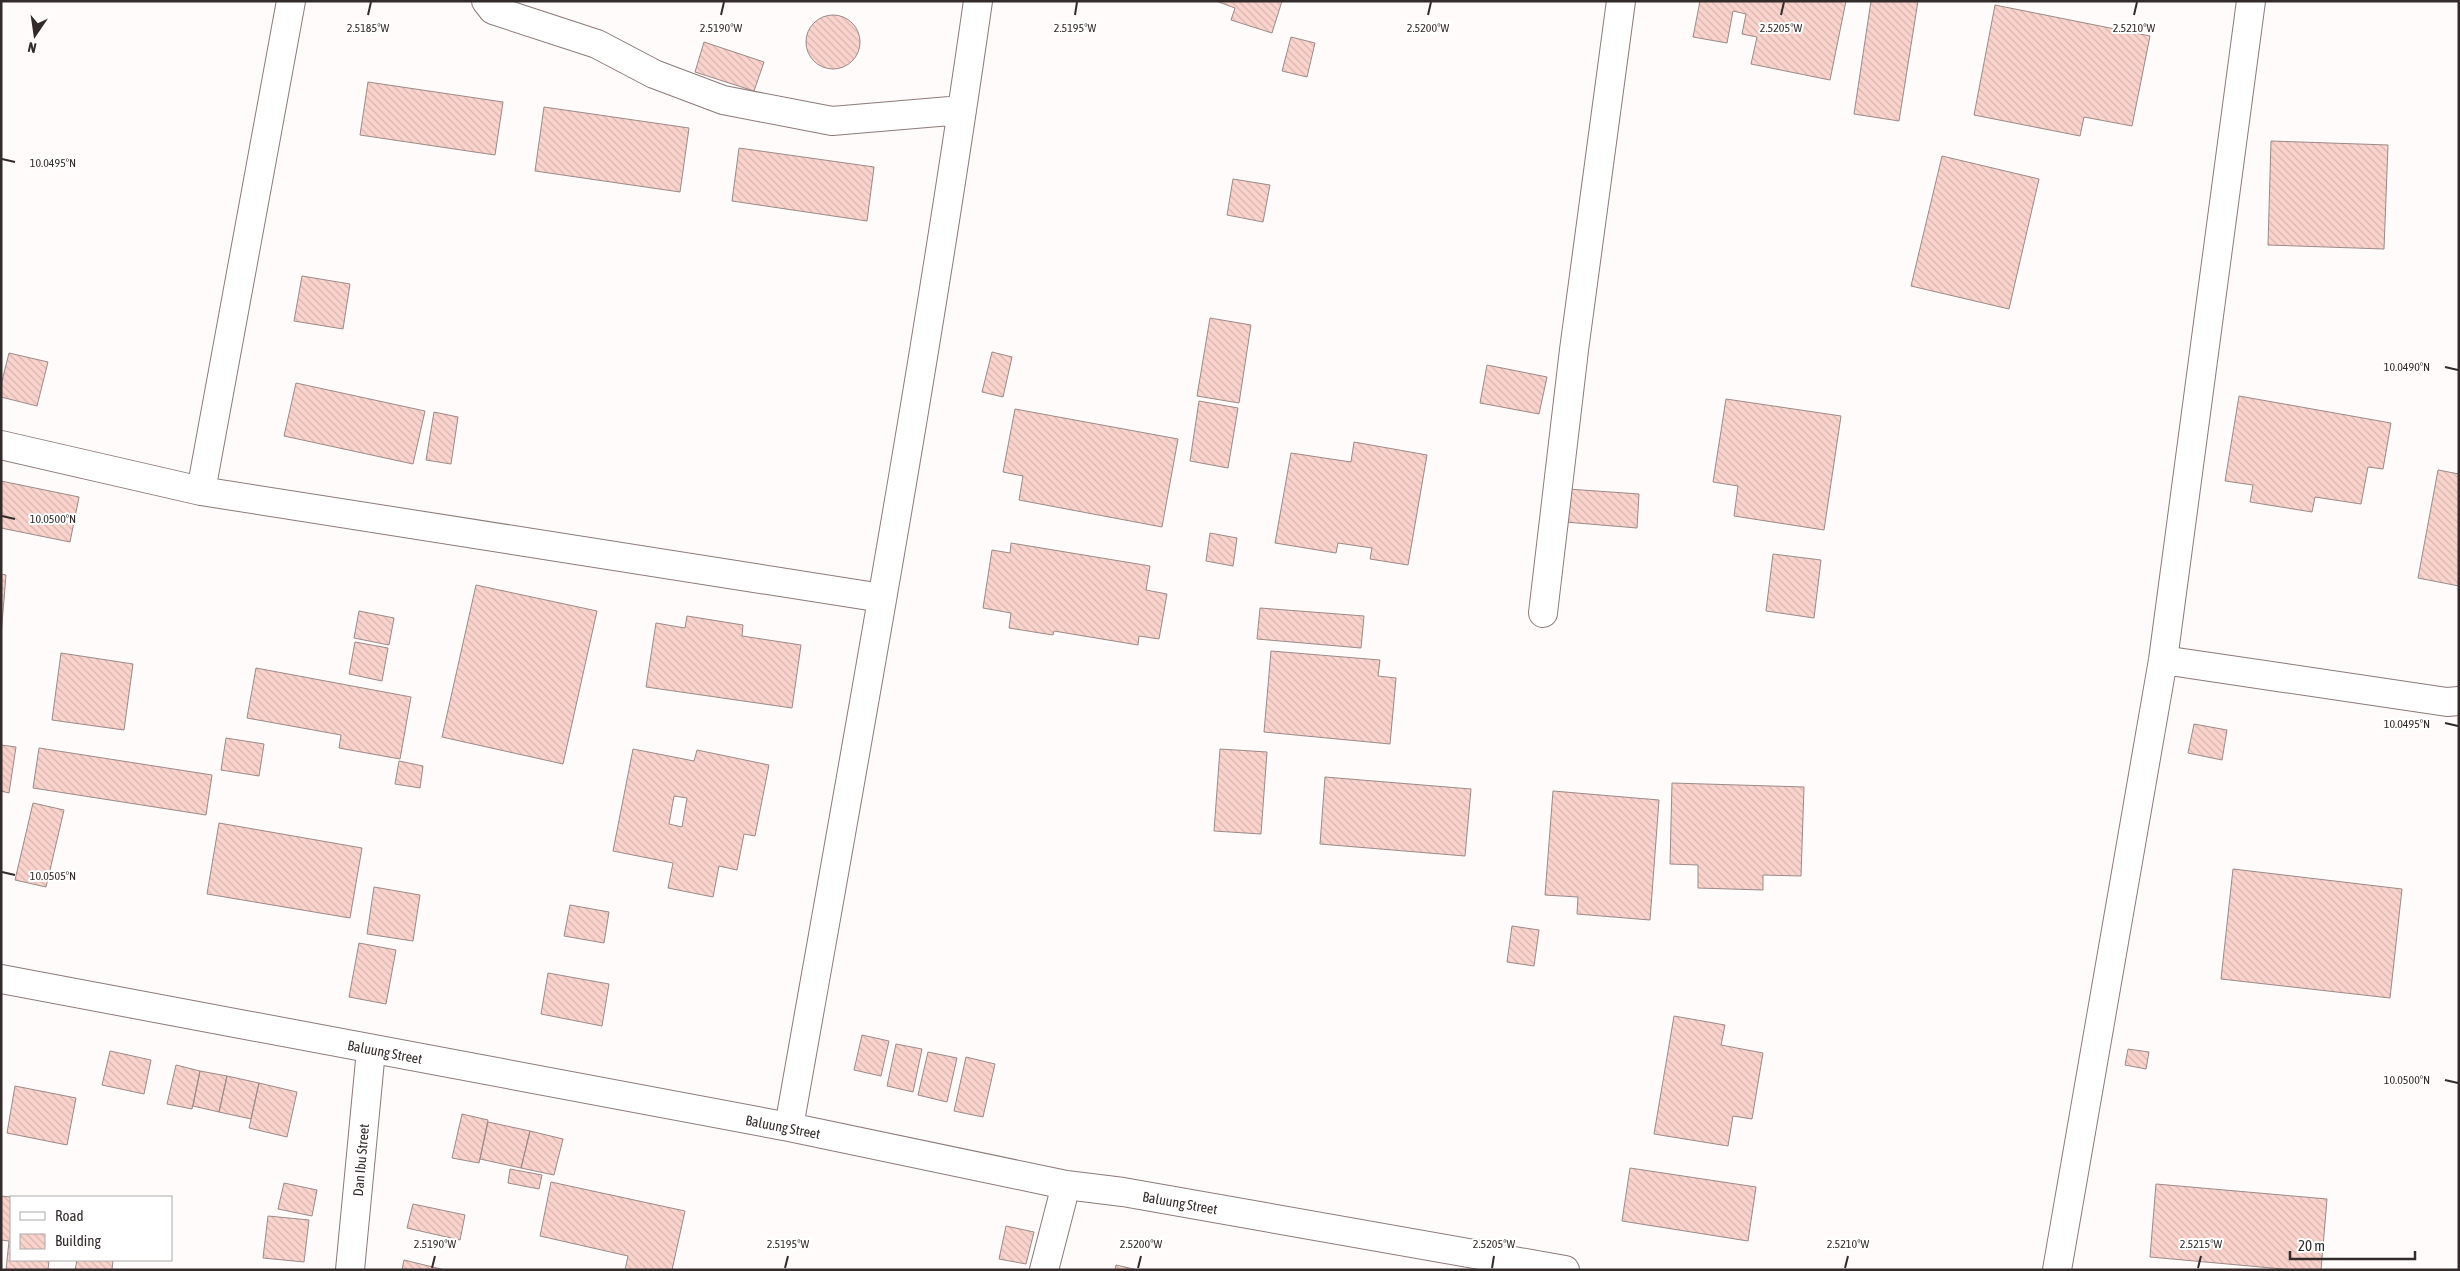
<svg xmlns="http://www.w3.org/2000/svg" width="2460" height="1271" font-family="'Asap Condensed',sans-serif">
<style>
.building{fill:url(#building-back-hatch);stroke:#9c8a88;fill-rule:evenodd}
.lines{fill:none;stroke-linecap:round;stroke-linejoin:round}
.street-casing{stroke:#8c7a78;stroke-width:30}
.street{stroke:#fff;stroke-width:28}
.ticks{fill:none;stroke:#322b2a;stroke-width:2}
.labels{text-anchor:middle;stroke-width:4;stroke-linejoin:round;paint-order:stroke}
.street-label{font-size:14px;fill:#322b2a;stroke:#fff}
.ticks-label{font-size:12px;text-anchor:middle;fill:#322b2a;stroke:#fff;stroke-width:4;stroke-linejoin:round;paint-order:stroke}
</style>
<defs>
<pattern id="building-back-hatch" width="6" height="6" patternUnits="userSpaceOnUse" patternTransform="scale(1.25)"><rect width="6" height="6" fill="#fad3cd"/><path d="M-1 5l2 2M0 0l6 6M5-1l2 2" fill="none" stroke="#d7b5b0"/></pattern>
</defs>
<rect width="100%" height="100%" fill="#fffbfa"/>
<path class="building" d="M1216,1H1282L1272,33L1231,20L1235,8Z
M1700,1H1846L1830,80L1751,64L1757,37L1742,34L1746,14L1733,11L1727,43L1693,37Z
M1871,1H1918L1899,121L1854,114Z
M1995,5L2150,36L2132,126L2084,117L2080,136L1974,115Z
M806 42a27 27 0 1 1 54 0a27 27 0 1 1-54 0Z
M1291,37L1315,43L1307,77L1282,71Z
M704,42L764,62L754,91L695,72Z
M368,82L503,102L495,155L360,135Z
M544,107L689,128L680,192L535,171Z
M2271,141L2388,145L2384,249L2268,245Z
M739,148L874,167L867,221L732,201Z
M1942,156L2039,179L2009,309L1911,286Z
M1233,179L1270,185L1263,222L1227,215Z
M302,276L350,284L343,329L294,321Z
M1210,318L1251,325L1239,403L1197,396Z
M992,352L1012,357L1003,397L982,392Z
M9,353L48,362L37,406L1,397V385Z
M1487,365L1547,377L1539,414L1480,403Z
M296,383L425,411L413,464L284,436Z
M2239,396L2391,423L2383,469L2368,467L2361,504L2315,497L2312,512L2250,502L2253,485L2225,481Z
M1726,399L1841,416L1824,530L1734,516L1738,486L1713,482Z
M1199,401L1238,408L1228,468L1190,461Z
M1015,409L1178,439L1162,527L1019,500L1023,476L1003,472Z
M434,412L458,417L451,464L426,460Z
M1354,442L1427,455L1408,565L1370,559L1372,548L1338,543L1336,553L1275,543L1291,453L1351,462Z
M2438,470L2459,474V586L2418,578Z
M1,481L79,497L70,542L1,528Z
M1568,489L1639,494L1637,528L1565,522Z
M1210,533L1237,538L1233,566L1206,561Z
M1011,543L1150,566L1146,590L1167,594L1159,639L1139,636L1138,645L1054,631L1053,635L1009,628L1011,613L983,608L992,550L1010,553Z
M1773,554L1821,560L1814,618L1766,611Z
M1,574L6,575L1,636Z
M476,585L597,611L563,764L442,737Z
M1260,608L1364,616L1361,648L1257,639Z
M359,611L394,618L389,645L354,638Z
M687,616L743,625L742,636L801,645L792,708L646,687L656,623L685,628Z
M355,642L388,648L382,681L349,674Z
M1271,651L1380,660L1378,676L1396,678L1390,744L1264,732Z
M61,653L133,664L124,730L52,720Z
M256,668L411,697L400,759L339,748L341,735L247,718Z
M2194,724L2227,730L2222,760L2188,753Z
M226,738L264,744L259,776L221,770Z
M1,745L16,747L9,793L1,791Z
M39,748L212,775L206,815L33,788Z
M633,749L694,761L697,750L769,765L755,836L744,834L737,870L719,866L713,897L668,888L673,863L613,851ZM674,796L687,798L682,827L669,824Z
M1220,749L1267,752L1261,834L1214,831Z
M399,761L423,766L420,788L395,784Z
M1325,777L1471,789L1465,856L1320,844Z
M1672,783L1804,787L1801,876L1763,875V890L1698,888V865L1670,864Z
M1553,791L1659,800L1650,920L1577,914L1578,897L1545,895Z
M33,803L64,810L46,887L15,880Z
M219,823L362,848L350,918L207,894Z
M2233,869L2402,889L2390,998L2221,979Z
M374,887L420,895L413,941L367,934Z
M570,905L609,912L604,943L564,936Z
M1512,926L1539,930L1534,966L1507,962Z
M359,943L396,950L386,1004L349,997Z
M548,973L609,984L602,1026L541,1014Z
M1674,1016L1725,1025L1721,1045L1763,1053L1752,1119L1733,1116L1728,1146L1654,1134Z
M862,1035L889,1041L881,1076L854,1070Z
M896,1044L922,1049L913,1092L887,1086Z
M2128,1049L2149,1052L2146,1069L2125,1065Z
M110,1051L151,1060L144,1094L102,1085Z
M928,1052L957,1058L947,1102L918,1095Z
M966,1057L995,1064L983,1117L954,1111Z
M176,1065L200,1071L192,1109L167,1104Z
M200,1071L227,1076L219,1112L193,1106Z
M227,1076L259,1083L251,1119L219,1112Z
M259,1083L297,1092L287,1137L249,1128Z
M15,1086L76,1098L67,1145L7,1133Z
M462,1114L488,1120L479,1163L452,1158Z
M488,1122L530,1131L521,1168L480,1159Z
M530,1131L563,1139L554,1175L521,1168Z
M1630,1168L1756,1187L1748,1241L1622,1221Z
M510,1169L542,1175L539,1189L508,1183Z
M551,1182L685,1211L672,1270H625L628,1256L540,1236Z
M284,1183L317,1190L312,1216L278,1209Z
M2156,1184L2327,1199L2321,1270H2294L2150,1257Z
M1,1196L11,1197V1260H49L48,1270H6L9,1241L1,1240Z
M413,1204L465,1215L460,1240L407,1228Z
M268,1216L309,1220L304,1262L263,1258Z
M1006,1226L1034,1232L1026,1264L999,1259Z
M77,1260H113L112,1270H75Z
M404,1260L445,1270H402Z
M1116,1265L1138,1270H1115Z"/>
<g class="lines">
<g class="street-casing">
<path id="street" d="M486,1L493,10L597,44L654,74L723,100L832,121L962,110
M1,445L201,491L882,598
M201,491L291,1
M1543,613L1574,350L1621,1
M2163,660L2447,702L2459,701
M1,979L789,1127L1066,1185L1123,1192L1565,1270
M789,1127C855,753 924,378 978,1
M350,1270L371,1050
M1044,1270L1066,1185
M2057,1270L2163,660L2251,1"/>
</g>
<use href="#street" class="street"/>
</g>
<path class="ticks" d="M368,15L371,2M721,15L724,2M1075,15L1077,2M1428,15L1431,2M1781,15L1784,2M2134,15L2137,2M2,159L15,162M2445,367L2458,370M2,516L15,519M2445,723L2458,726M2,872L15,875M2445,1080L2458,1083M432,1268L435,1256M785,1268L788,1256M1138,1268L1141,1256M1492,1268L1494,1256M1845,1268L1848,1256M2198,1268L2201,1256"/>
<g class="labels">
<g class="street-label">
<text transform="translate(385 1052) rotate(11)" y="5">Baluung Street</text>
<text transform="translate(783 1127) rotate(11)" y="5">Baluung Street</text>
<text transform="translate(361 1160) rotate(-85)" y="5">Dan Ibu Street</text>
<text transform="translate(1180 1203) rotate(10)" y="5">Baluung Street</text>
</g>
</g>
<g class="ticks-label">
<text x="368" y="32">2.5185°W</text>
<text x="721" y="32">2.5190°W</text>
<text x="1075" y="32">2.5195°W</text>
<text x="1428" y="32">2.5200°W</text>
<text x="1781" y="32">2.5205°W</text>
<text x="2134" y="32">2.5210°W</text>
<text x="53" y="167">10.0495°N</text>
<text x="2407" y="371">10.0490°N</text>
<text x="53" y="523">10.0500°N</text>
<text x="2407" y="728">10.0495°N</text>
<text x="53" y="880">10.0505°N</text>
<text x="2407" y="1084">10.0500°N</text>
<text x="435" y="1248">2.5190°W</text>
<text x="788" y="1248">2.5195°W</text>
<text x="1141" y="1248">2.5200°W</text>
<text x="1494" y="1248">2.5205°W</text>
<text x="1848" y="1248">2.5210°W</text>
<text x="2201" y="1248">2.5215°W</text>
</g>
<rect width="2460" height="1271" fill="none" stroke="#322b2a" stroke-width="5"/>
<rect x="10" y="1196" width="162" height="65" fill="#ffffff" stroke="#adaaaa"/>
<rect x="20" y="1212" width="25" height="8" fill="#ffffff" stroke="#adaaaa"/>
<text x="55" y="1221" font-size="15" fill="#322b2a">Road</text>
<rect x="20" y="1234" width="25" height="15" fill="url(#building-back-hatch)" stroke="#adaaaa"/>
<text x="55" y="1246" font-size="15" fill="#322b2a">Building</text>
<g transform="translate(35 35) rotate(193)" stroke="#ffffff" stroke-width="4" paint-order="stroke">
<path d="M0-4L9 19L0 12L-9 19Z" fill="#322b2a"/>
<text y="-8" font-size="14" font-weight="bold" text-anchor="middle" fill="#322b2a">N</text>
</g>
<path d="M2290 1251v8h125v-8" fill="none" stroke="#322b2a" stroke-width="2.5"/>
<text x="2298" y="1251" font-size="15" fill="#322b2a" stroke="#ffffff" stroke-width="4" paint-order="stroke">20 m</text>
</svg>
